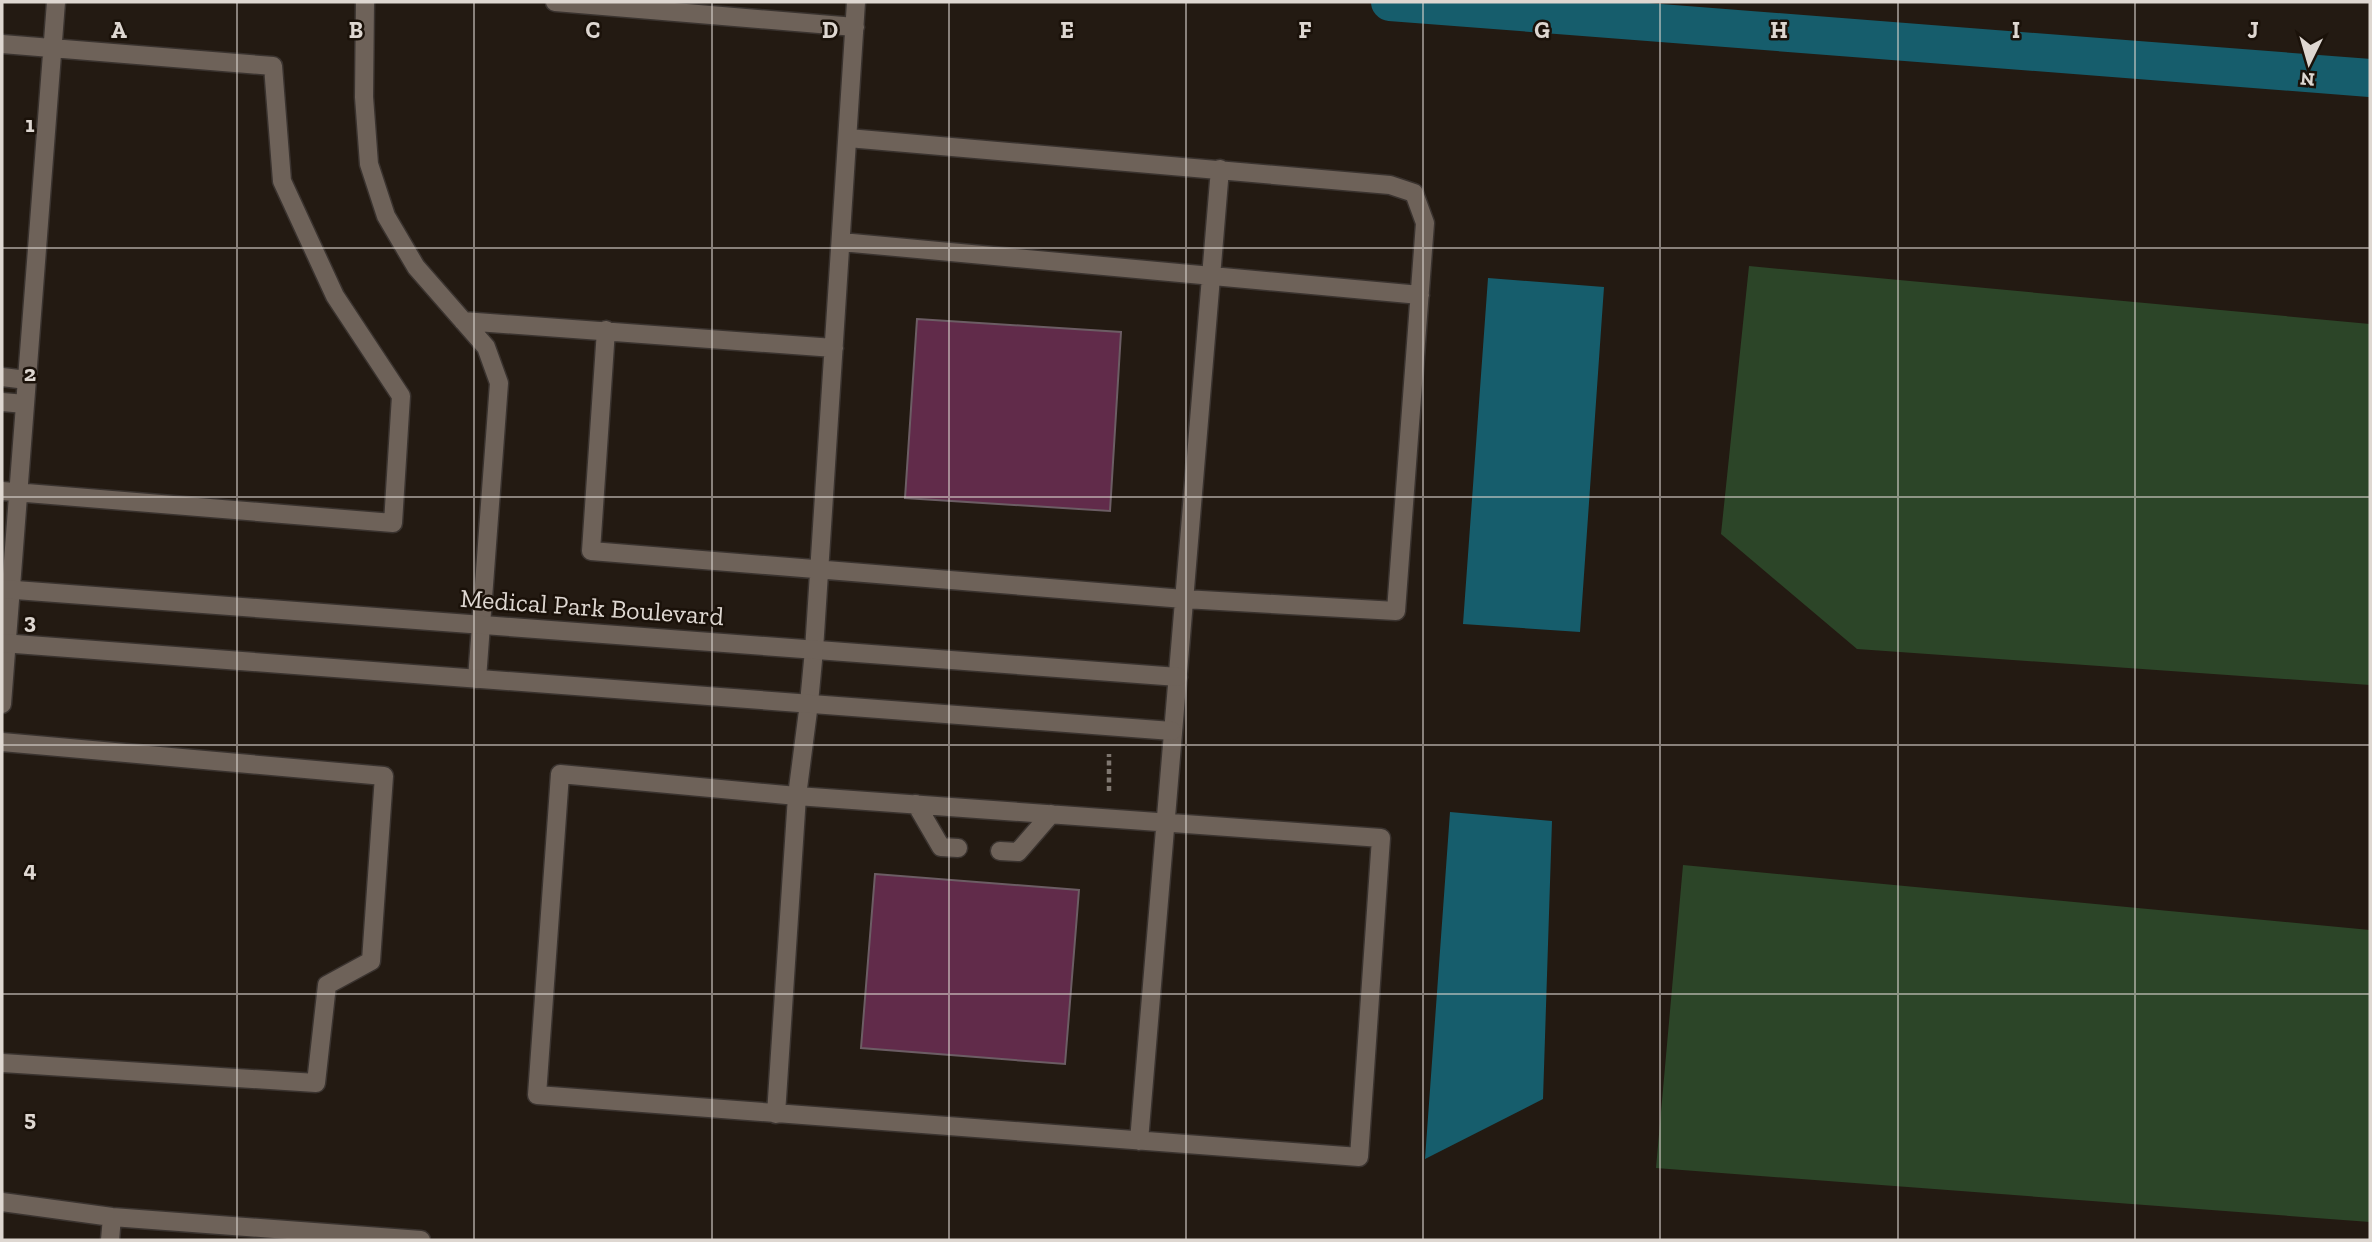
<svg xmlns="http://www.w3.org/2000/svg" width="2372" height="1242" font-family="'Zilla Slab',serif">
<style>
.green{fill:#2c4528}
.water{fill:#165d6c}
.lines{fill:none;stroke-linecap:round;stroke-linejoin:round}
.canal{stroke:#165d6c;stroke-width:38}
.building{fill:#612b4a;stroke:#6c5d64;stroke-width:2}
.lane-casing{stroke:#3a332f;stroke-width:21}
.street-casing{stroke:#3a332f;stroke-width:21}
.path{stroke:#7f7770;stroke-width:4.5;stroke-dasharray:5 3.5;stroke-linecap:butt}
.lane{stroke:#6e6259;stroke-width:18}
.street{stroke:#6e6259;stroke-width:18}
.grid{fill:none;stroke:#ded7d1;stroke-width:2;stroke-opacity:0.55}
.labels{text-anchor:middle;stroke-width:5;stroke-linejoin:round;paint-order:stroke}
.street-label{font-size:26px;fill:#ded7d1;stroke:#1a1109}
.grid-label{font-size:23px;text-anchor:middle;font-weight:bold;fill:#ded7d1;stroke:#1a1109;stroke-width:5;stroke-linejoin:round;paint-order:stroke}
</style>
<rect width="100%" height="100%" fill="#231a12"/>
<path class="green" d="M1749,266L2370,324V685L1857,649L1721,534Z
M1683,865L2370,930V1222L1656,1168Z"/>
<path class="water" d="M1488,278L1604,287L1580,632L1463,624Z
M1450,812L1552,821L1543,1099L1425,1159Z"/>
<g class="lines">
<path class="canal" d="M1390,2L2370,78"/>
</g>
<path class="building" d="M917,319L1121,332L1110,511L905,498Z
M875,874L1079,890L1065,1064L861,1048Z"/>
<g class="lines">
<g class="lane-casing">
<path id="lane" d="M365,2L364,97L369,164L386,216L416,267L486,347L499,383L477,679
M555,2L855,27
M2,44L273,66L282,181L335,296L401,396L393,523L2,491
M841,242L1420,295
M463,321L834,348
M606,330L591,551L1184,599L1396,611L1425,223L1414,193L1390,185L848,138
M2,377L27,380
M2,402L25,404
M2,704L56,2
M2,742L384,776L371,961L327,985L316,1083L2,1063
M560,774L797,796L1381,838L1359,1157L537,1095Z
M916,804L941,847L958,848
M1000,851L1018,852L1051,814
M776,1114L797,796L809,703L814,650L856,2
M1139,1141L1220,169
M2,1202L112,1217L421,1240
M110,1240L112,1217"/>
</g>
<g class="street-casing">
<path id="street" d="M2,589L1178,677
M2,643L1172,731"/>
</g>
<path class="path" d="M1109,791V754"/>
<use href="#lane" class="lane"/>
<use href="#street" class="street"/>
</g>
<path class="grid" d="M237,2V1240M474,2V1240M712,2V1240M949,2V1240M1186,2V1240M1423,2V1240M1660,2V1240M1898,2V1240M2135,2V1240M2,248H2370M2,497H2370M2,745H2370M2,994H2370"/>
<g class="labels">
<g class="street-label">
<text transform="translate(592 607) rotate(4)" y="9">Medical Park Boulevard</text>
</g>
</g>
<g class="grid-label">
<text x="119" y="38">A</text>
<text x="356" y="38">B</text>
<text x="593" y="38">C</text>
<text x="830" y="38">D</text>
<text x="1067" y="38">E</text>
<text x="1305" y="38">F</text>
<text x="1542" y="38">G</text>
<text x="1779" y="38">H</text>
<text x="2016" y="38">I</text>
<text x="2253" y="38">J</text>
<text x="30" y="132">1</text>
<text x="30" y="381">2</text>
<text x="30" y="629">3</text>
<text x="30" y="877">4</text>
<text x="30" y="1126">5</text>
</g>
<rect width="2372" height="1242" fill="none" stroke="#ded7d1" stroke-width="7"/>
<g transform="translate(2309 63) rotate(185)" stroke="#1a1109" stroke-width="5" paint-order="stroke">
<path d="M0-5L12 26L0 18L-12 26Z" fill="#ded7d1"/>
<text y="-10" font-size="19" font-weight="bold" text-anchor="middle" fill="#ded7d1">N</text>
</g>
</svg>
